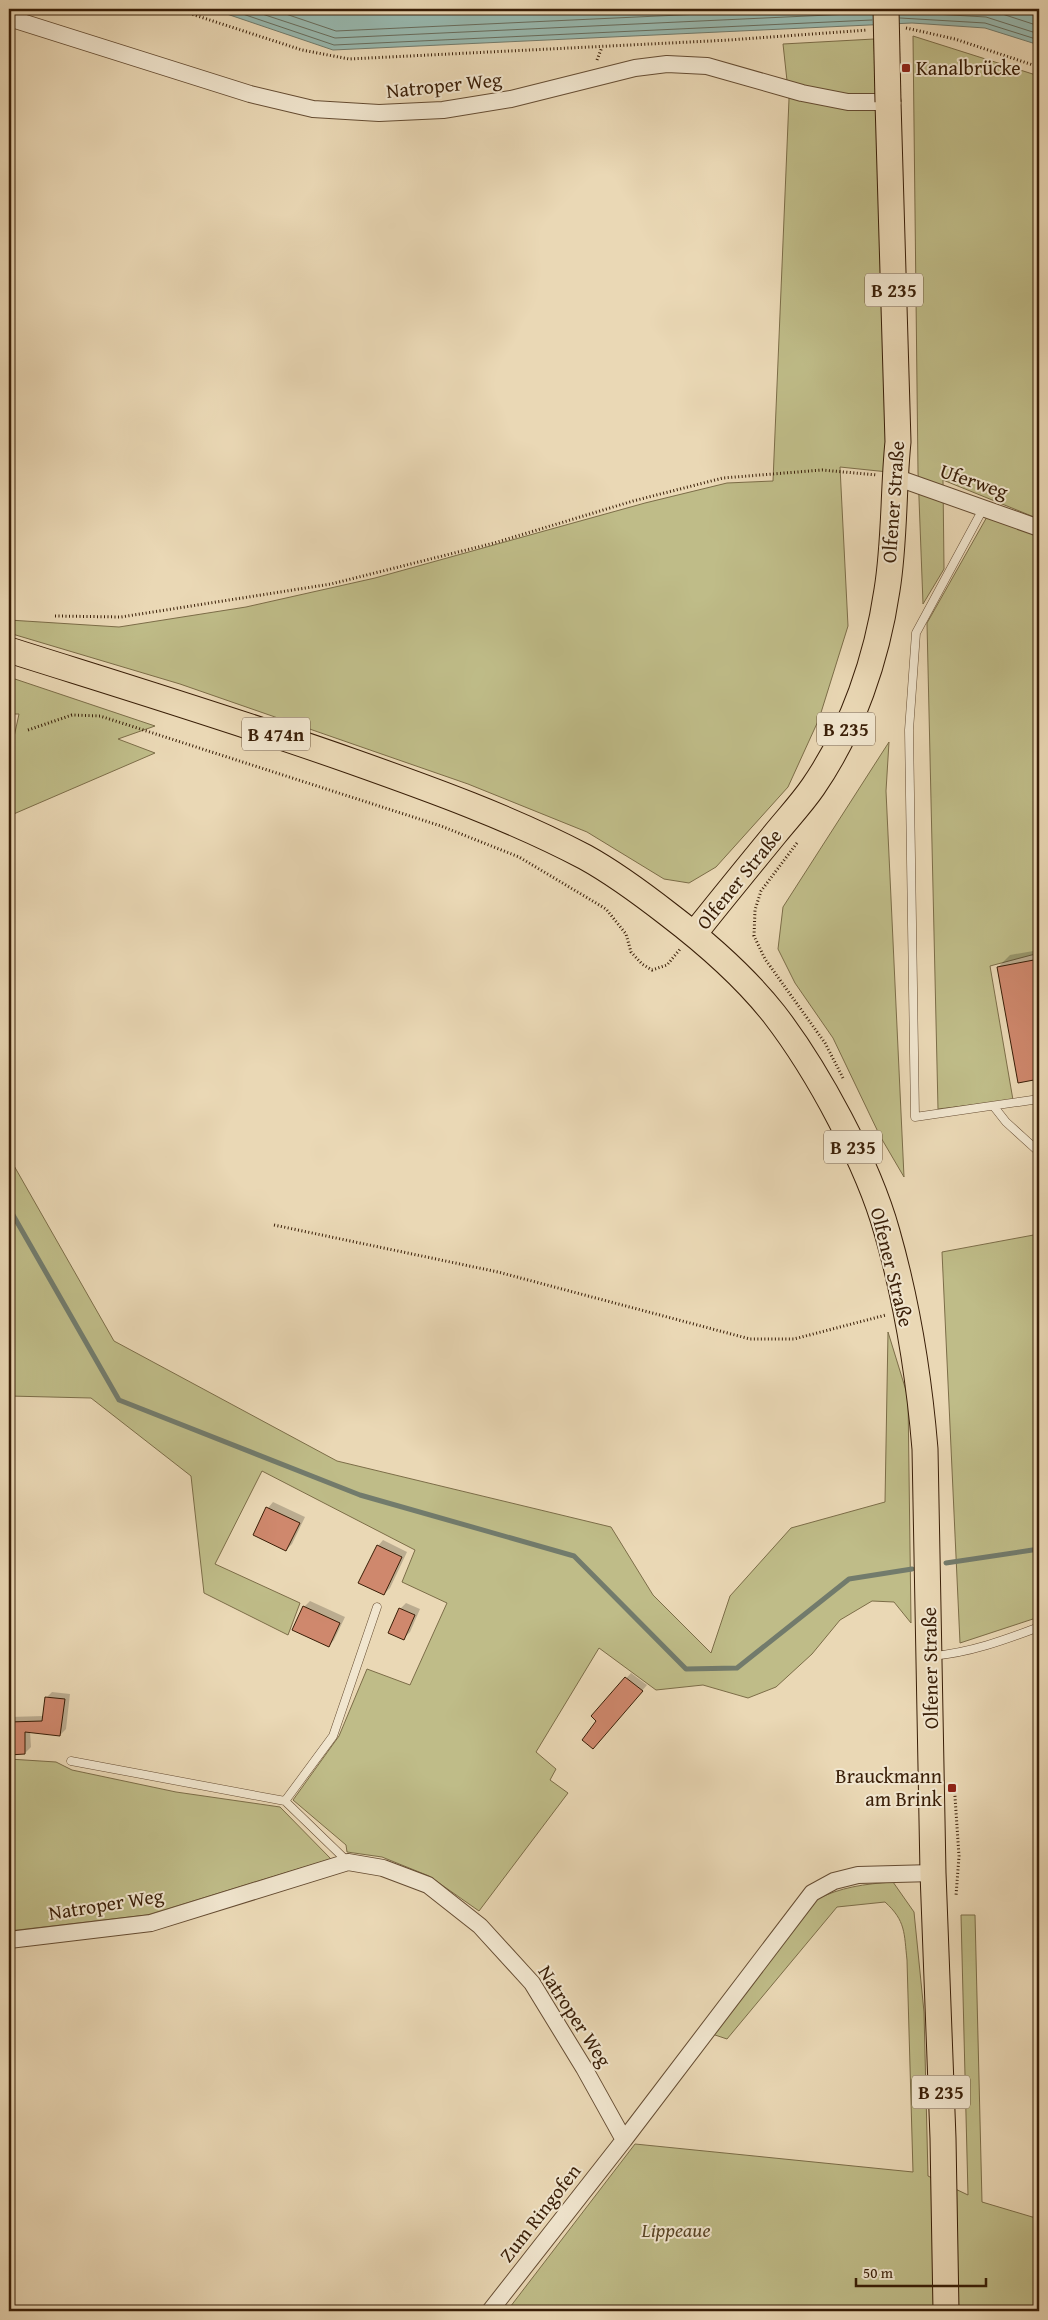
<svg xmlns="http://www.w3.org/2000/svg" width="1048" height="2320" font-family="'Gentium Book Plus',serif">
<style>
.green{fill:#bfbc88;stroke:#7c6d48}
.water{fill:#98b9b0;stroke:#727b6c}
.shadow{fill:#0003}
.lines{fill:none;stroke-linecap:round;stroke-linejoin:round}
.shore{stroke:#686c5c;stroke-width:1}
.stream{stroke:#727b6c;stroke-width:5}
.building{fill:#cf886d;stroke:#391e07}
.service-casing{stroke:#654c32;stroke-width:9}
.minor-casing{stroke:#654c32;stroke-width:18}
.primary-casing{stroke:#391e07;stroke-width:27}
.path{stroke:#391e07;stroke-width:3;stroke-dasharray:1 2.5;stroke-linecap:butt}
.service{stroke:#f1e6cf;stroke-width:8}
.minor{stroke:#f1e6cf;stroke-width:16}
.primary{stroke:#ead8b5;stroke-width:25}
.primary-bridge-casing{stroke:#391e07;stroke-width:27;stroke-linecap:butt}
.primary-bridge{stroke:#ead8b5;stroke-width:25}
.poi-dot{fill:#8f2418;stroke:#f1e6cf;stroke-width:2}
.labels{text-anchor:middle;stroke-width:4;stroke-linejoin:round;paint-order:stroke}
.shield{fill:#f1e6cf;stroke:#705a43;stroke-width:1}
.shield-label{font-size:19px;font-weight:bold;fill:#391e07}
.poi-label{font-size:20px;fill:#391e07;stroke:#f1e6cf;text-anchor:start}
.street-label{font-size:20px;fill:#391e07;stroke:#f1e6cf}
.park-label{font-size:20px;font-style:italic;fill:#5a4627;stroke:#f1e6cf}
</style>
<rect width="100%" height="100%" fill="#ead8b5"/>
<filter id="stains"><feTurbulence type="fractalNoise" baseFrequency=".004" numOctaves="4"/><feColorMatrix values="0 0 0 0 .2 0 0 0 0 .09 0 0 0 0 .02 0 0 0 .5 -.17"/></filter>
<radialGradient id="worn" r=".72"><stop offset=".6" stop-color="#630" stop-opacity="0"/><stop offset="1" stop-color="#630" stop-opacity=".3"/></radialGradient>
<path class="green" d="M913,36L1039,76V519L943,480L944,569L923,604L918,472Z
M874,39L888,472L840,467L848,626L819,719L788,787L716,867L689,883L664,879L587,832L468,784L180,684L9,633V620L119,627L246,607L375,578L645,503L727,483L773,481L789,99L783,44Z
M988,515L1039,536V953L990,966L1013,1100L938,1109L927,623Z
M9,677L155,726L118,739L155,753L9,816V760L19,714H9Z
M889,742L886,791L904,1177L880,1136L833,1038L795,983L778,949L783,907Z
M9,1157L114,1341L337,1461L611,1527L653,1595L711,1653L730,1596L791,1528L885,1502L888,1332L908,1397L911,1623L894,1602L872,1601L840,1620L812,1654L776,1687L748,1698L703,1685L656,1690L599,1648L536,1752L556,1769L550,1780L568,1793L479,1911L429,1876L382,1857L347,1852L346,1845L293,1800L339,1736L367,1669L410,1685L447,1603L402,1582L415,1550L262,1471L215,1564L300,1603L288,1635L204,1593L191,1476L91,1398L9,1396Z
M1039,1234V1617L960,1643L942,1252Z
M9,1759L56,1762L72,1770L176,1792L280,1807L331,1859L147,1915L9,1931Z
M893,1882L914,1912L924,2012L928,2176L968,2195L961,1915H975L982,2202L1039,2219V2311H507L635,2144L913,2172L907,1960C904,1933 906,1921 885,1902L837,1907L727,2039L712,2034L815,1900C841,1887 864,1884 893,1882Z"/>
<path class="water" d="M212,9H1039V45L985,28L912,23L333,50Z"/>
<path class="shadow" d="M1039,950V1078L1019,1082L998,967L1010,955Z
M273,1502L305,1517L292,1544L286,1550L268,1508Z
M383,1540L407,1552L390,1588L384,1594L378,1546Z
M310,1601L345,1617L334,1640L329,1646L304,1607Z
M406,1603L420,1609L410,1632L404,1638L400,1609Z
M631,1673L647,1685L598,1742V1721L593,1716Z
M52,1692L70,1694L66,1729L60,1735L30,1731L31,1747L25,1753H9V1717L44,1716L46,1698Z"/>
<g class="lines">
<path class="shore" d="M228,9L334,45L872,20
M247,9L335,38L872,13
M271,9L336,31L809,9
M978,9L990,10L1039,26
M900,12L986,17L1039,34
M900,18L985,23L1039,40"/>
<path class="stream" d="M9,1208L119,1400L360,1495L574,1556L686,1669L737,1668L849,1579L912,1569
M946,1563L1039,1549"/>
</g>
<path class="building" d="M1039,959V1079L1018,1083L997,967Z
M266,1507L300,1523L286,1551L253,1535Z
M377,1545L402,1557L384,1595L358,1583Z
M303,1606L340,1623L329,1647L292,1630Z
M399,1608L415,1615L404,1640L388,1633Z
M625,1677L643,1691L593,1749L582,1740L596,1721L591,1716Z
M45,1697L65,1699L60,1736L25,1732V1754L9,1755V1722L42,1721Z"/>
<g class="lines">
<g class="service-casing">
<path id="service" d="M984,507L916,633L909,730L915,1117L1039,1099
M995,1108L1006,1122L1039,1152
M932,1656C969,1653 1005,1640 1039,1627
M71,1761L285,1801L348,1862
M285,1801L333,1736L377,1607"/>
</g>
<g class="minor-casing">
<path id="minor" d="M9,18L250,94L313,109L379,113L443,110L511,99L635,68L667,64L707,66L802,93L848,102H888
M895,477L1039,528
M9,1940L151,1923L348,1862L383,1868L428,1885L480,1926L532,1983L584,2068L624,2140L812,1893L834,1881L858,1875L933,1873
M490,2311L624,2140"/>
</g>
<g class="primary-casing">
<path id="primary" d="M9,650C123,686 238,721 351,761C430,789 511,818 585,857C614,873 641,893 668,914C706,943 744,976 774,1014C818,1071 868,1164 887,1232C907,1302 919,1377 925,1449L933,1873L943,2138L946,2311
M694,934C721,900 748,867 775,834C788,818 802,803 813,787C853,729 877,658 887,590C895,541 893,491 898,442L888,102"/>
</g>
<path class="path" d="M176,9L302,50L349,59L730,40L867,30
M906,28L955,39L1039,67
M597,60L602,47
M55,616L121,617L331,584L494,543L633,501L723,478L822,470L877,475
M28,730L72,715L100,716L441,826L519,857L606,909L626,934L631,952L642,964L652,970L667,965L681,948
M797,843L761,891L755,910L754,936L765,959L825,1043L843,1078
M274,1225L498,1272L750,1339H794L886,1315
M954,1782L959,1856L956,1896"/>
<use href="#service" class="service"/>
<use href="#minor" class="minor"/>
<use href="#primary" class="primary"/>
<g class="primary-bridge-casing">
<path id="primary-bridge" d="M886,9L888,102"/>
</g>
<use href="#primary-bridge" class="primary-bridge"/>
</g>
<g class="poi-dot">
<rect x="901" y="63" width="10" height="10" rx="2.5"/>
<rect x="947" y="1783" width="10" height="10" rx="2.5"/>
</g>
<g class="labels">
<g class="shield">
<rect x="865" y="273.5" width="58" height="33" rx="4"/>
<rect x="817" y="712.5" width="58" height="33" rx="4"/>
<rect x="242" y="717.5" width="68" height="33" rx="4"/>
<rect x="824" y="1130.5" width="58" height="33" rx="4"/>
<rect x="912" y="2075.5" width="58" height="33" rx="4"/>
</g>
<g class="shield-label">
<text x="894" y="297">B 235</text>
<text x="846" y="736">B 235</text>
<text x="276" y="741">B 474n</text>
<text x="853" y="1154">B 235</text>
<text x="941" y="2099">B 235</text>
</g>
<g class="poi-label">
<text x="916" y="75">Kanalbrücke</text>
<text x="942" y="1783" text-anchor="end">Brauckmann<tspan x="942" dy="23">am Brink</tspan></text>
</g>
<g class="street-label">
<text transform="translate(444 85) rotate(-6)" y="7">Natroper Weg</text>
<text transform="translate(974 481) rotate(19)" y="7">Uferweg</text>
<text transform="translate(893 502) rotate(-86)" y="7">Olfener Straße</text>
<text transform="translate(739 879) rotate(-51)" y="7">Olfener Straße</text>
<text transform="translate(892 1267) rotate(76)" y="7">Olfener Straße</text>
<text transform="translate(930 1668) rotate(-91)" y="7">Olfener Straße</text>
<text transform="translate(106 1904) rotate(-9)" y="7">Natroper Weg</text>
<text transform="translate(575 2016) rotate(57)" y="7">Natroper Weg</text>
<text transform="translate(540 2213) rotate(-52)" y="7">Zum Ringofen</text>
</g>
<g class="park-label">
<text x="676" y="2237">Lippeaue</text>
</g>
</g>
<rect width="1048" height="2320" fill="none" stroke="#ead8b5" stroke-width="30"/>
<rect x="10" y="10" width="1028" height="2300" fill="none" stroke="#391e07" stroke-width="2.5"/>
<rect x="15" y="15" width="1018" height="2290" fill="none" stroke="#391e07"/>
<path d="M856 2278v8h130v-8" fill="none" stroke="#391e07" stroke-width="2.5"/>
<text x="863" y="2278" font-size="15" fill="#391e07" stroke="#f1e6cf" stroke-width="4" paint-order="stroke">50 m</text>
<rect width="100%" height="100%" filter="url(#stains)"/>
<rect width="100%" height="100%" fill="url(#worn)"/>
</svg>
